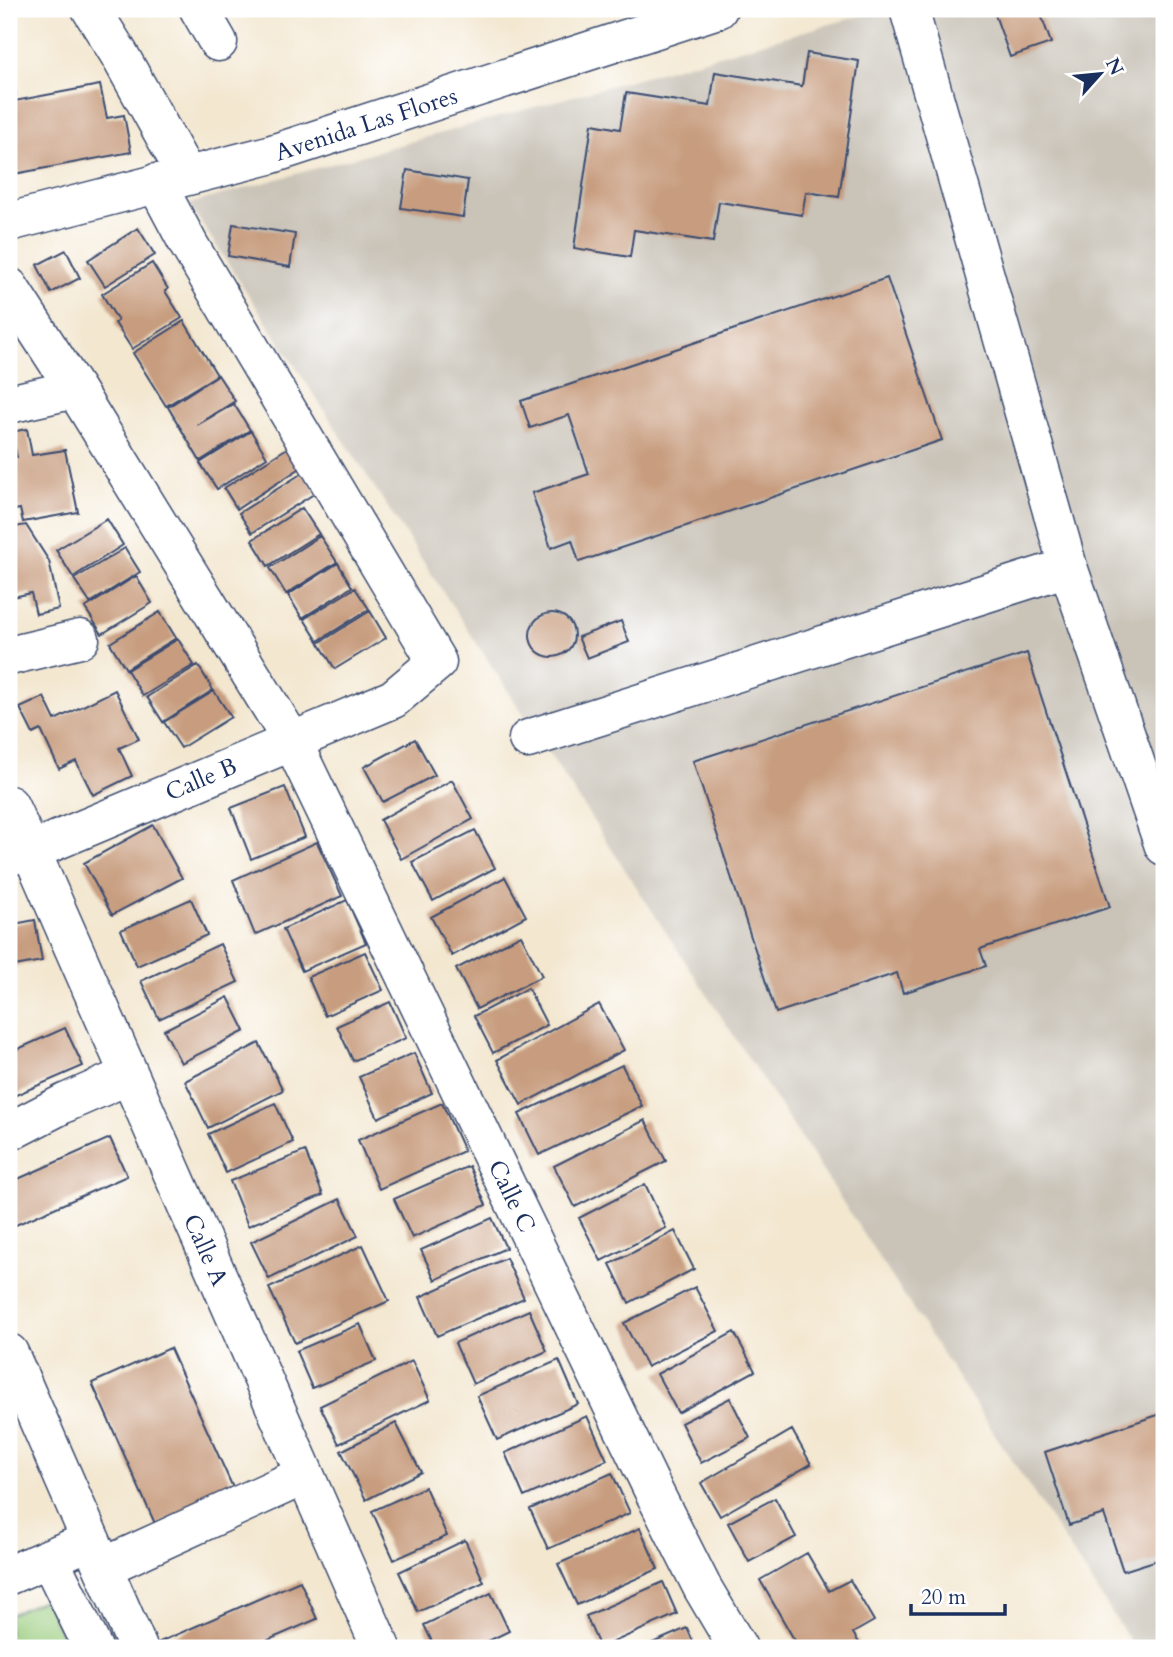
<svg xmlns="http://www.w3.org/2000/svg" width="1173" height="1657" font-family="Cardo,serif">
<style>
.industrial{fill:#c9c3b8}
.green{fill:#98cb7b;stroke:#5a7d6c;stroke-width:2}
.building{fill:#c89d7f}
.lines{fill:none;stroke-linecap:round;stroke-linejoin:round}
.minor-casing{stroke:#3b4b6f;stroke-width:41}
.minor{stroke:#fff;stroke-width:38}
.labels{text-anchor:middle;stroke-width:5;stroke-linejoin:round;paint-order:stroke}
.street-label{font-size:24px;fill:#1b2f5e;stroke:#fff}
</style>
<rect width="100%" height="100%" fill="#fff"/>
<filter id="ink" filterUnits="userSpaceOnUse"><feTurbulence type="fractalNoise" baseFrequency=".0143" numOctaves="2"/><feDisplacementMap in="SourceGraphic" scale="14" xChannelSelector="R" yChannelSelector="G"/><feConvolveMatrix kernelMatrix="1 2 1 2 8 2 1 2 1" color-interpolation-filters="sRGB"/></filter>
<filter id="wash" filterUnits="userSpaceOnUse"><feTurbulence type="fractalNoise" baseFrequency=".00686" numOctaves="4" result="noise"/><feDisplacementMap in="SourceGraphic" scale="28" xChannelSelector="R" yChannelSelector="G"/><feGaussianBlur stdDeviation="1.57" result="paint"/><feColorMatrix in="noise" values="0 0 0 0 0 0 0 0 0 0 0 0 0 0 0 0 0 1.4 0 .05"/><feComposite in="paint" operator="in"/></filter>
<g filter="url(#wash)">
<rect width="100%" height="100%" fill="#f3e7d0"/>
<path class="industrial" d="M884,9H1164V1648H1135L189,204Z"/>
<path class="green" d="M45,1599L67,1648H9V1615Z"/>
<g id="blocks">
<path class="building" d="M993,9H1039L1051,43L1010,57Z
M807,53L859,61L839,197L806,192L802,215L719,202L713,242L634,230L630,257L574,248L592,124L620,129L626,93L710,106L715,72L802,86Z
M9,64H10L16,95L9,96Z
M100,85L107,118L124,115L131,152L9,175V102Z
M407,170L468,180L463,217L401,208Z
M233,224L295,234L290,267L228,256Z
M138,228L155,255L105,286L88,260Z
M66,250L80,278L51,293L37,265Z
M152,263L168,289L165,291L182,318L132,349L115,323L118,321L102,294Z
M887,278L942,440L579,562L572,540L551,548L532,493L589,474L569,415L530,428L521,401Z
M184,321L217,375L166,406L133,353Z
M218,375L235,401L197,425L234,404L250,430L200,461L168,407Z
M27,429L32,455L65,450L78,512L23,522L20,509L9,511V462L10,461V458L17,457L11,432Z
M251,431L267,457L217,489L200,463Z
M289,447L302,467L237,509L224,488Z
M304,472L317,492L252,533L239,513Z
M302,508L319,534L268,566L252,540Z
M107,519L123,545L73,577L56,550Z
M26,525L49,561L59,609L36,614L31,593L9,598V528Z
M320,536L337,562L286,594L270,568Z
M125,548L140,572L90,603L74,579Z
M338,563L352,587L302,618L288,595Z
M136,576L152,603L102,634L85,608Z
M355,588L369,609L318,641L304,619Z
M370,611L386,638L335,669L319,643Z
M160,612L176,638L126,669L110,643Z
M530 635a22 22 0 1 1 44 0a22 22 0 1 1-44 0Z
M621,621L629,642L587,658L578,637Z
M178,639L194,665L143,696L127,670Z
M1027,653L1110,907L980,949L986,966L903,993L897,973L776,1013L693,761Z
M198,665L213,690L163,722L147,697Z
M115,690L139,739L119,748L132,776L93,795L76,761L59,769L41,730L33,734L20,708L44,697L55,720Z
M214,691L231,717L181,748L164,722Z
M415,739L435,775L383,802L364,767Z
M452,780L473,819L401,859L380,820Z
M285,787L305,837L251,859L231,808Z
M153,825L182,878L112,915L84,863Z
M475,830L495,868L433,901L412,862Z
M317,842L342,896L255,935L233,880Z
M505,877L526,916L452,956L431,917Z
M191,899L207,935L137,966L121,930Z
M347,900L366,943L302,971L283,929Z
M35,920L42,961L9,967V925Z
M521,935L542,976L477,1009L456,969Z
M220,944L238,982L159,1019L141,981Z
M365,952L383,990L325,1016L308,977Z
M528,988L547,1025L493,1053L474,1016Z
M228,997L245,1031L181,1063L164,1030Z
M390,1002L406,1038L353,1061L337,1026Z
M599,1004L624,1050L521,1105L497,1060Z
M65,1028L83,1066L9,1098V1053Z
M259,1043L283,1090L208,1128L185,1081Z
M414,1053L432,1093L378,1118L359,1077Z
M622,1065L642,1106L539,1155L519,1114Z
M275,1103L293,1142L226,1173L208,1134Z
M442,1103L464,1151L379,1189L358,1140Z
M645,1120L666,1161L575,1207L554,1166Z
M110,1138L127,1176L9,1228V1183Z
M305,1151L323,1195L248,1226L230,1181Z
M469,1166L486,1205L412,1238L394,1199Z
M645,1184L666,1228L601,1261L579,1218Z
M340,1199L358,1236L269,1279L251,1242Z
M492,1218L506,1248L435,1280L421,1250Z
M675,1231L694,1269L629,1303L610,1264Z
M363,1245L389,1301L295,1343L269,1288Z
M506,1258L524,1298L437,1336L420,1297Z
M695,1287L718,1331L647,1367L624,1323Z
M529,1310L547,1351L473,1384L455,1343Z
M360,1324L376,1361L312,1388L296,1351Z
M734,1332L755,1371L678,1413L657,1374Z
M170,1348L234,1490L156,1526L92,1383Z
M559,1360L578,1404L497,1440L477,1396Z
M412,1361L430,1400L339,1444L320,1406Z
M730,1398L750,1438L701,1463L681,1423Z
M1164,1413V1558L1123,1571L1104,1514L1069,1525L1045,1452Z
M587,1416L607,1460L524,1497L505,1453Z
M396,1423L421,1472L366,1500L341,1451Z
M792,1430L811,1464L720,1516L701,1483Z
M612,1473L630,1513L548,1549L530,1509Z
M425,1487L447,1536L394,1560L372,1511Z
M775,1498L796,1537L749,1562L728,1523Z
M640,1528L658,1569L577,1605L558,1564Z
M465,1540L484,1582L418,1612L399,1572Z
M807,1553L829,1591L850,1580L874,1621L853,1633L861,1646L858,1648H799L760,1580Z
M300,1581L317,1619L250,1648H157L155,1644Z
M663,1582L677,1614L600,1648L586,1616Z
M491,1593L509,1631L474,1648H435L424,1625Z
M687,1628L696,1648H641Z
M526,1641L530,1648H510Z"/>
</g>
</g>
<g filter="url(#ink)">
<use href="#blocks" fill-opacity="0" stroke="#3b4b6f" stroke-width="2"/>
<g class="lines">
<g class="minor-casing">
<path id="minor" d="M91,9L119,54L187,176
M199,9L218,42
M909,9L1068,567L1164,846
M9,222L269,155L718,9
M9,287L75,389L292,741L655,1494L702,1587L738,1648
M9,404L75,389
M9,656L80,639
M528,739L1068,567
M9,805L31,851L381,1648
M9,856L31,851L393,699L437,662L189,245L156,183
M9,1132L65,1103L129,1075
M9,1353L138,1648
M49,1558L93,1648
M117,1561L305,1475
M9,1575L73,1548"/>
</g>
<use href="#minor" class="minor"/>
</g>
</g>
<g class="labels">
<g class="street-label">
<text transform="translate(366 124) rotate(-18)" y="8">Avenida Las Flores</text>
<text transform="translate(201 779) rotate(-23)" y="8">Calle B</text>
<text transform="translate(512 1196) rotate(64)" y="8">Calle C</text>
<text transform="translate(206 1250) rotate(66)" y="8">Calle A</text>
</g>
</g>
<rect width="1173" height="1657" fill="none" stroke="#fff" stroke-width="35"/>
<g transform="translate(1100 74) rotate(63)" stroke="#ffffff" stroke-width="5" paint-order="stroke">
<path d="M0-5L12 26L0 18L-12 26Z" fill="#1b2f5e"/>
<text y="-10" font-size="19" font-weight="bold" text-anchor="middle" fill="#1b2f5e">N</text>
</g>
<path d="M911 1604v10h94v-10" fill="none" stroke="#1b2f5e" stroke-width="3.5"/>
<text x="921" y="1604" font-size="21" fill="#1b2f5e" stroke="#ffffff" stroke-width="5" paint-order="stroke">20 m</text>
</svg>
